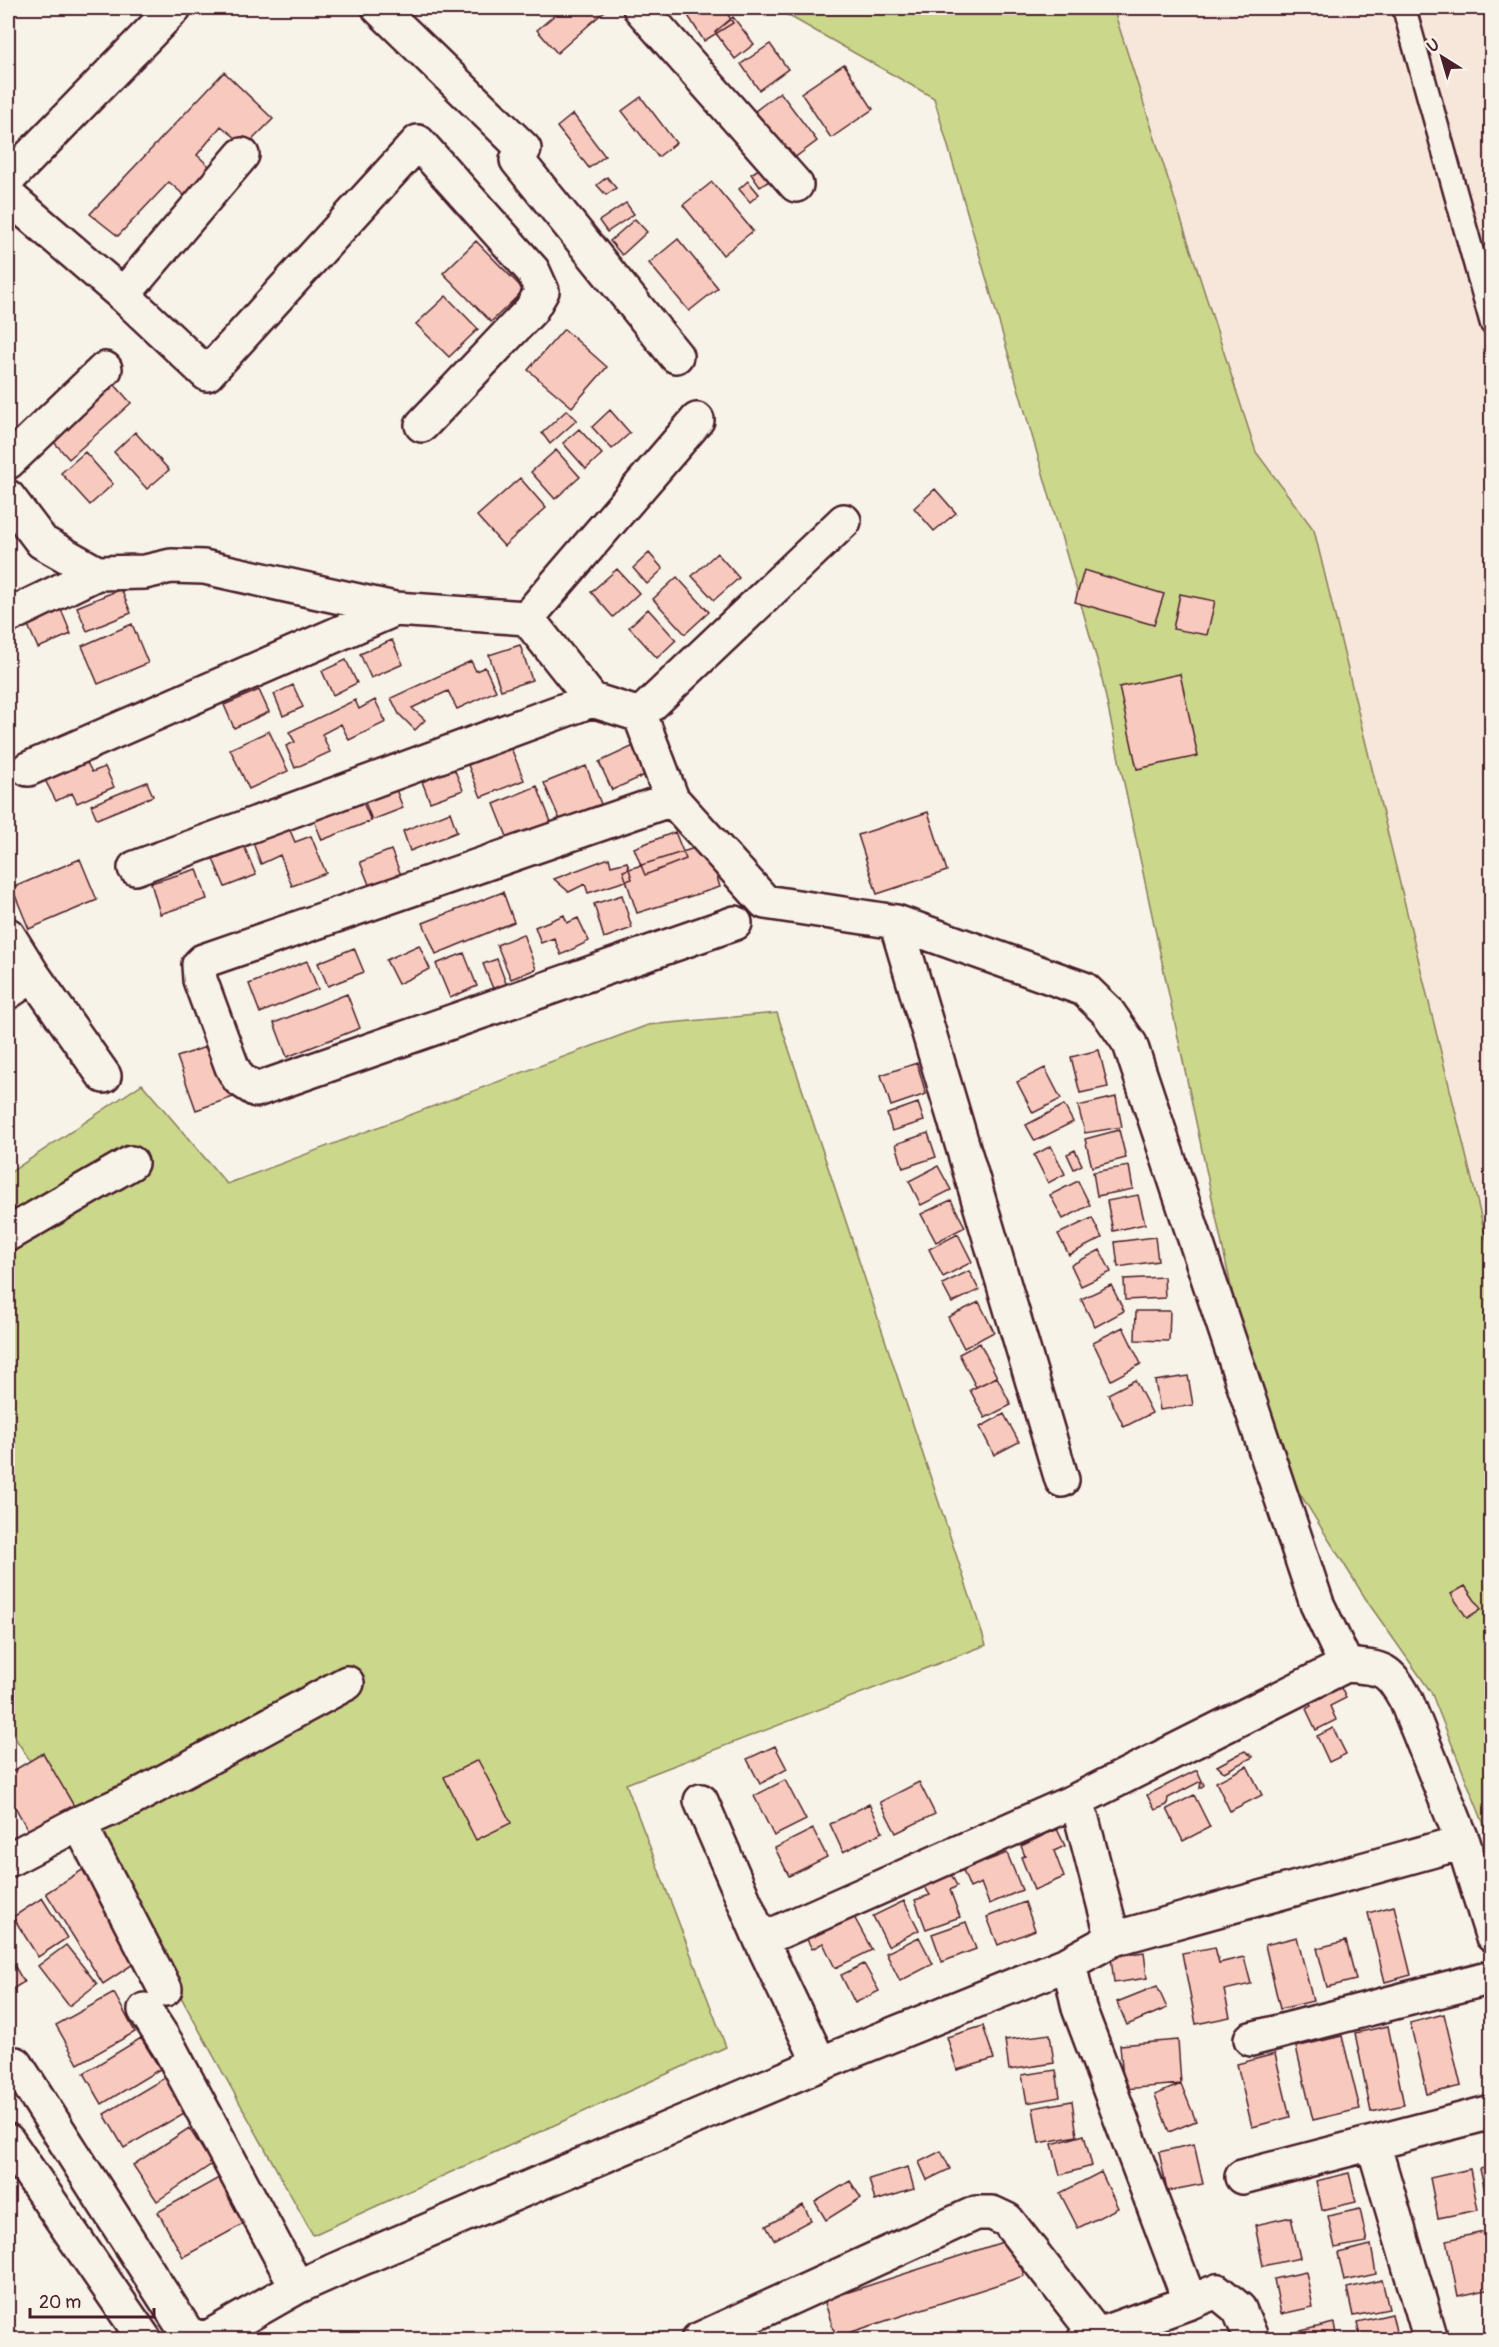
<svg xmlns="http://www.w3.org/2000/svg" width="1499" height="2347" font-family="Pangolin,sans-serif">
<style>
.built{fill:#f7e7db}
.green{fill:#cbd78b;stroke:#8a7b5b;stroke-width:1.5}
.building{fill:#f8cabd;stroke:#4a1f2b;stroke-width:1.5}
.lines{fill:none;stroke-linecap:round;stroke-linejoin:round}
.service-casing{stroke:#4a1f2b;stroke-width:27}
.minor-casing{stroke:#4a1f2b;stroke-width:38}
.service{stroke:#f7f3e8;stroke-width:22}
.minor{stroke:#f7f3e8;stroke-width:33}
</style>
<rect width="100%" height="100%" fill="#f7f3e8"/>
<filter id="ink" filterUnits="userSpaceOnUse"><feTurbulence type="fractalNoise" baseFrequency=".0167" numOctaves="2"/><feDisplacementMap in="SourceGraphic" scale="12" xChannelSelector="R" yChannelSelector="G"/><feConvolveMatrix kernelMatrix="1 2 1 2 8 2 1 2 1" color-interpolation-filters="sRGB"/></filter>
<g filter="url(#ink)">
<path class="built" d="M1113,8H1491V1258L1314,530L1256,453Z"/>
<path class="green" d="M775,8H1113L1256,452L1314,530L1491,1258V1842L1431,1692L1369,1604L1262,1433L1100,670L934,98Z
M777,1013L986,1645L626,1784L726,2047L313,2235L162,1963L8,1727V1174L142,1084L227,1184L648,1025Z"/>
<path class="building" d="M563,8H606L607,9L557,53L537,30Z
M696,8H724L733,23L704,41L687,14Z
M733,17L754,44L735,59L715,32Z
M770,44L788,69L759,90L741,64Z
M844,64L873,109L831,138L801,93Z
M224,72L273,119L246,146L221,126L197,155L221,177L194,204L169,182L118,236L90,214Z
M780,92L817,141L782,167L746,118Z
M641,97L676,143L658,157L622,111Z
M573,114L605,156L589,168L557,127Z
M765,165L774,178L760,187L751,174Z
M607,177L616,188L606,195L597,185Z
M748,181L759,194L750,202L739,189Z
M712,182L753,231L723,255L683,205Z
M626,203L634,214L607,232L599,221Z
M635,219L647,232L622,255L610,241Z
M678,239L718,288L689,311L649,263Z
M476,241L524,290L491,322L443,273Z
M446,296L478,329L449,357L416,324Z
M564,329L607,367L572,407L528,370Z
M107,376L131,403L69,459L45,432Z
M567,410L577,420L550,444L542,433Z
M610,410L630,433L612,449L592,427Z
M579,429L602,454L586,469L563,443Z
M135,432L169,470L147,489L114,452Z
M556,450L580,477L555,499L531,472Z
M85,452L113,484L90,505L61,473Z
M520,478L546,508L504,546L477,516Z
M935,489L956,513L934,531L914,508Z
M649,553L663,569L647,584L633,568Z
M717,553L739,578L714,600L692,576Z
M617,569L639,593L613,617L591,592Z
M1084,570L1164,594L1154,625L1075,602Z
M677,577L709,612L685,634L653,599Z
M121,589L131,613L87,631L77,607Z
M1180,594L1215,601L1207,635L1173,629Z
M60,607L71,634L38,648L26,621Z
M648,609L676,640L657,658L629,627Z
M132,624L148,663L98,684L82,646Z
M392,640L403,664L371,678L360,654Z
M520,645L532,680L501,690L489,655Z
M346,660L357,683L333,695L322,671Z
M471,661L476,671L485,667L496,691L457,709L448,691L412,708L425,720L415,730L399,714L391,698Z
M1180,674L1198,756L1137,769L1119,687Z
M293,685L303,707L283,716L274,694Z
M259,690L269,712L234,728L224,705Z
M355,700L359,709L375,700L386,722L349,740L341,724L322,734L330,752L295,768L286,746L295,742L289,732Z
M269,731L288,771L249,789L230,749Z
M638,744L652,772L612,790L599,762Z
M511,748L524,780L481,797L468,765Z
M84,757L92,772L105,767L114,787L77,803L72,793L56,801L44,778Z
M453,766L463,790L430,802L421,779Z
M586,766L601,804L560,820L544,783Z
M147,782L153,796L97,819L91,805Z
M537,786L551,822L508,839L494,804Z
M395,787L403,808L372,820L364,800Z
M361,798L371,821L322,840L313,818Z
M450,812L457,832L410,851L403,831Z
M928,812L947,871L877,894L858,835Z
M289,828L295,842L311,836L326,873L292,886L280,855L261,864L253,843Z
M675,832L686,859L645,875L634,848Z
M707,844L720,887L637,913L623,871Z
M244,846L256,875L225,887L213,859Z
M391,850L401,875L370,887L360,862Z
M609,858L611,866L627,862L632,879L588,893L585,884L569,892L554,879Z
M80,859L97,900L29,929L12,888Z
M197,869L207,899L160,914L151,883Z
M503,892L514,922L436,954L423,923Z
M622,895L632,928L604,938L594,904Z
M564,915L567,923L578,918L589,941L561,955L554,938L541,943L535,927Z
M523,934L536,969L511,979L497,945Z
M419,945L430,969L398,984L386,960Z
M354,948L364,972L328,986L318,963Z
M464,953L477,986L450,998L436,964Z
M497,959L507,986L494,991L483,964Z
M307,961L318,989L260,1013L249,984Z
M347,994L360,1028L287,1057L274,1023Z
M217,1043L236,1096L196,1110L177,1057Z
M1099,1050L1108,1087L1080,1093L1071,1057Z
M917,1063L926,1094L891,1106L881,1075Z
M1045,1068L1061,1099L1033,1113L1017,1082Z
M1116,1097L1122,1127L1085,1133L1078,1106Z
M918,1103L924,1121L892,1131L887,1114Z
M1064,1105L1073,1122L1035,1141L1026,1125Z
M1119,1130L1126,1158L1092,1167L1085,1139Z
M928,1133L936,1157L903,1168L896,1144Z
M1051,1146L1065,1174L1048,1183L1034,1155Z
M1075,1150L1082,1165L1074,1169L1067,1154Z
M938,1166L951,1190L921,1205L909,1181Z
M1129,1166L1133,1189L1097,1196L1093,1172Z
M1078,1181L1090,1205L1063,1219L1050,1195Z
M1138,1195L1145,1224L1113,1231L1107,1201Z
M951,1200L965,1227L936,1242L921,1214Z
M1092,1218L1102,1238L1069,1255L1058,1234Z
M958,1234L972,1262L943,1277L929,1249Z
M1155,1237L1158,1261L1118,1267L1115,1242Z
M1100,1250L1111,1272L1081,1286L1071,1265Z
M969,1271L979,1290L952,1303L942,1284Z
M1164,1277L1165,1298L1125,1300L1124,1279Z
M1111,1285L1124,1311L1095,1327L1081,1299Z
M979,1302L994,1332L964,1348L948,1317Z
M1136,1311H1170L1169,1341L1135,1340Z
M1123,1327L1141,1364L1111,1380L1093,1342Z
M980,1343L997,1377L976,1387L959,1354Z
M1188,1376L1193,1405L1160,1410L1155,1381Z
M997,1377L1011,1405L985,1418L970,1390Z
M1135,1380L1152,1413L1124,1427L1108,1394Z
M1004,1414L1019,1442L994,1455L980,1427Z
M1465,1586L1481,1609L1467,1618L1451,1594Z
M1335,1676L1346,1698L1330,1706L1336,1720L1316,1730L1306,1709L1311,1706L1304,1691Z
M1333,1728L1346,1754L1329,1762L1317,1736Z
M775,1746L787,1769L760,1784L747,1759Z
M1245,1751L1253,1757L1224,1772L1217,1766Z
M43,1753L74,1806L29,1832L8,1794V1774Z
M478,1760L511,1823L476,1840L444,1777Z
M1247,1766L1262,1795L1230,1811L1216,1782Z
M1197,1770L1204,1785L1200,1788L1201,1781L1168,1798L1167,1805L1155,1810L1147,1795Z
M785,1780L806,1820L774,1836L754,1796Z
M919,1782L935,1814L896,1833L880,1802Z
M1194,1795L1210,1827L1183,1841L1167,1809Z
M869,1804L883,1832L843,1852L830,1824Z
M813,1829L827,1857L789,1876L775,1848Z
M1057,1829L1065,1846L1054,1851L1064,1877L1034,1890L1021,1857L1025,1856L1021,1846Z
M1007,1853L1022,1890L989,1904L981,1883L970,1888L961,1866L984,1856L986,1861Z
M87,1867L144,1957L103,1984L46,1893Z
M949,1870L957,1886L950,1890L960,1917L926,1929L915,1900L930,1895L923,1884Z
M42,1898L67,1938L38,1957L13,1917Z
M904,1901L919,1930L888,1946L873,1916Z
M1025,1902L1035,1930L998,1945L987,1917Z
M1394,1906L1411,1975L1385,1982L1368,1913Z
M853,1915L872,1950L835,1968L823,1943L812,1949L801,1928Z
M966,1922L976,1949L942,1962L932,1934Z
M919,1937L933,1964L900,1981L886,1953Z
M1297,1937L1313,2001L1280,2009L1265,1945Z
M1346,1941L1356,1980L1327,1987L1317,1948Z
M66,1945L97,1984L69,2006L38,1966Z
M1215,1947L1219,1963L1244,1957L1251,1984L1224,1990L1230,2017L1196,2024L1182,1953Z
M1144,1952L1147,1978L1114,1983L1111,1957Z
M8,1955L24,1982L8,1992Z
M864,1964L879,1991L855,2003L841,1975Z
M1157,1986L1167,2008L1127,2025L1117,2002Z
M114,1993L135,2032L78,2064L56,2025Z
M1444,2014L1461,2086L1427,2094L1410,2023Z
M983,2026L994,2059L957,2070L947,2037Z
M1388,2026L1404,2105L1371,2112L1355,2033Z
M1050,2034L1054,2063L1009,2070L1005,2040Z
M1342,2036L1360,2109L1313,2120L1296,2047Z
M141,2038L160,2069L102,2104L84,2073Z
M1178,2040L1181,2084L1124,2089L1120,2045Z
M1275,2054L1290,2117L1252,2127L1237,2064Z
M1056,2070L1060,2097L1027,2103L1022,2075Z
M166,2077L186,2112L124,2148L104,2114Z
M1181,2084L1196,2121L1169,2132L1155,2095Z
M1072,2101L1077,2136L1039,2143L1033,2108Z
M189,2128L212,2164L157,2201L133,2165Z
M1084,2135L1092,2166L1060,2175L1052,2144Z
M1194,2144L1203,2184L1167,2191L1159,2152Z
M941,2151L950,2169L927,2180L919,2162Z
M1492,2166V2207H1489L1480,2169Z
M908,2167L914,2189L875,2201L869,2179Z
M1470,2169L1478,2210L1438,2218L1430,2178Z
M1101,2172L1118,2208L1078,2228L1060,2193Z
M1349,2173L1356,2202L1322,2210L1316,2181Z
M224,2175L249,2221L183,2257L158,2212Z
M850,2181L861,2198L826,2220L815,2202Z
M803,2205L811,2220L774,2240L766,2226Z
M1360,2209L1367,2242L1335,2248L1328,2216Z
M1291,2217L1300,2258L1263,2266L1255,2225Z
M1484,2232L1492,2267V2289L1458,2296L1447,2240Z
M1012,2239L1024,2276L836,2337L824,2300Z
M1371,2245L1376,2274L1344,2281L1338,2253Z
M1306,2272L1313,2307L1281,2314L1274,2279Z
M1382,2280L1389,2309L1353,2316L1347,2288Z
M1392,2314L1398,2340H1361L1357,2322Z
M1334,2323L1337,2340H1294L1292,2333Z"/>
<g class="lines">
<g class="service-casing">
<path id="service" d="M1404,8L1492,324"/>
</g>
<g class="minor-casing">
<path id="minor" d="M379,8L524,149L517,160L676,356
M640,8L796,185
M8,179L174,8
M8,196L123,295L207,374L418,142L533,271L542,291L531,310L422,425
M123,295L242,155
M8,462L105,369
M8,497L42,542L97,573L145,572L171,566L204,567L395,609L527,618L697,420
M8,616L97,573
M527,618L592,700L640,715L672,799L765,902L896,922L1084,989L1107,1011L1130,1044L1317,1604L1346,1665
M640,715L844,521
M28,769L395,609
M672,799L203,961L199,965L200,980L232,1067L239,1079L256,1090L735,923
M135,868L592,700
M896,922L1062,1480
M8,935L33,975L104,1076
M8,992L33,975
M8,1234L131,1163
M1077,1800L1113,1939
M701,1801L761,1940L820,2064
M79,1823L165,1989
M8,1860L79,1823L130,1800L347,1683
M761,1940L1077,1800L1346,1665C1382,1668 1388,1667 1406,1700L1463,1842L1492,1935
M1069,1963L1079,2008L1190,2302L1084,2340
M145,2010L170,2049L297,2287
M1251,2039L1492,1977
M16,2064L187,2333L199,2338L211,2336L297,2287L351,2263L820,2064L1069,1963L1113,1939L1463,1842
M8,2141L145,2340
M1373,2143L1431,2340
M1242,2177L1492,2112
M1190,2302L1217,2291L1239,2309L1252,2340
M698,2340L976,2213H992L1007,2220L1096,2334"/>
</g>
<use href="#service" class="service"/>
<use href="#minor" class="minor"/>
</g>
</g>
<rect width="1499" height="2347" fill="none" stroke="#f7f3e8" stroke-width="30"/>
<rect x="15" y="15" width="1469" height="2317" fill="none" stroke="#4a1f2b" stroke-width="2" filter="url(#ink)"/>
<g transform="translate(1442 57) rotate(323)" stroke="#f7f3e8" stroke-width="4.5" paint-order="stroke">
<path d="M0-4.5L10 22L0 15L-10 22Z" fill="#4a1f2b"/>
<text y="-9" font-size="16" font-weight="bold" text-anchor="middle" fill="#4a1f2b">U</text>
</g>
<path d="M30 2308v9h124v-9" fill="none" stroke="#4a1f2b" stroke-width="3"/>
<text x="39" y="2308" font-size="18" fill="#4a1f2b" stroke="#f7f3e8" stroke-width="4.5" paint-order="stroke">20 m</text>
</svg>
